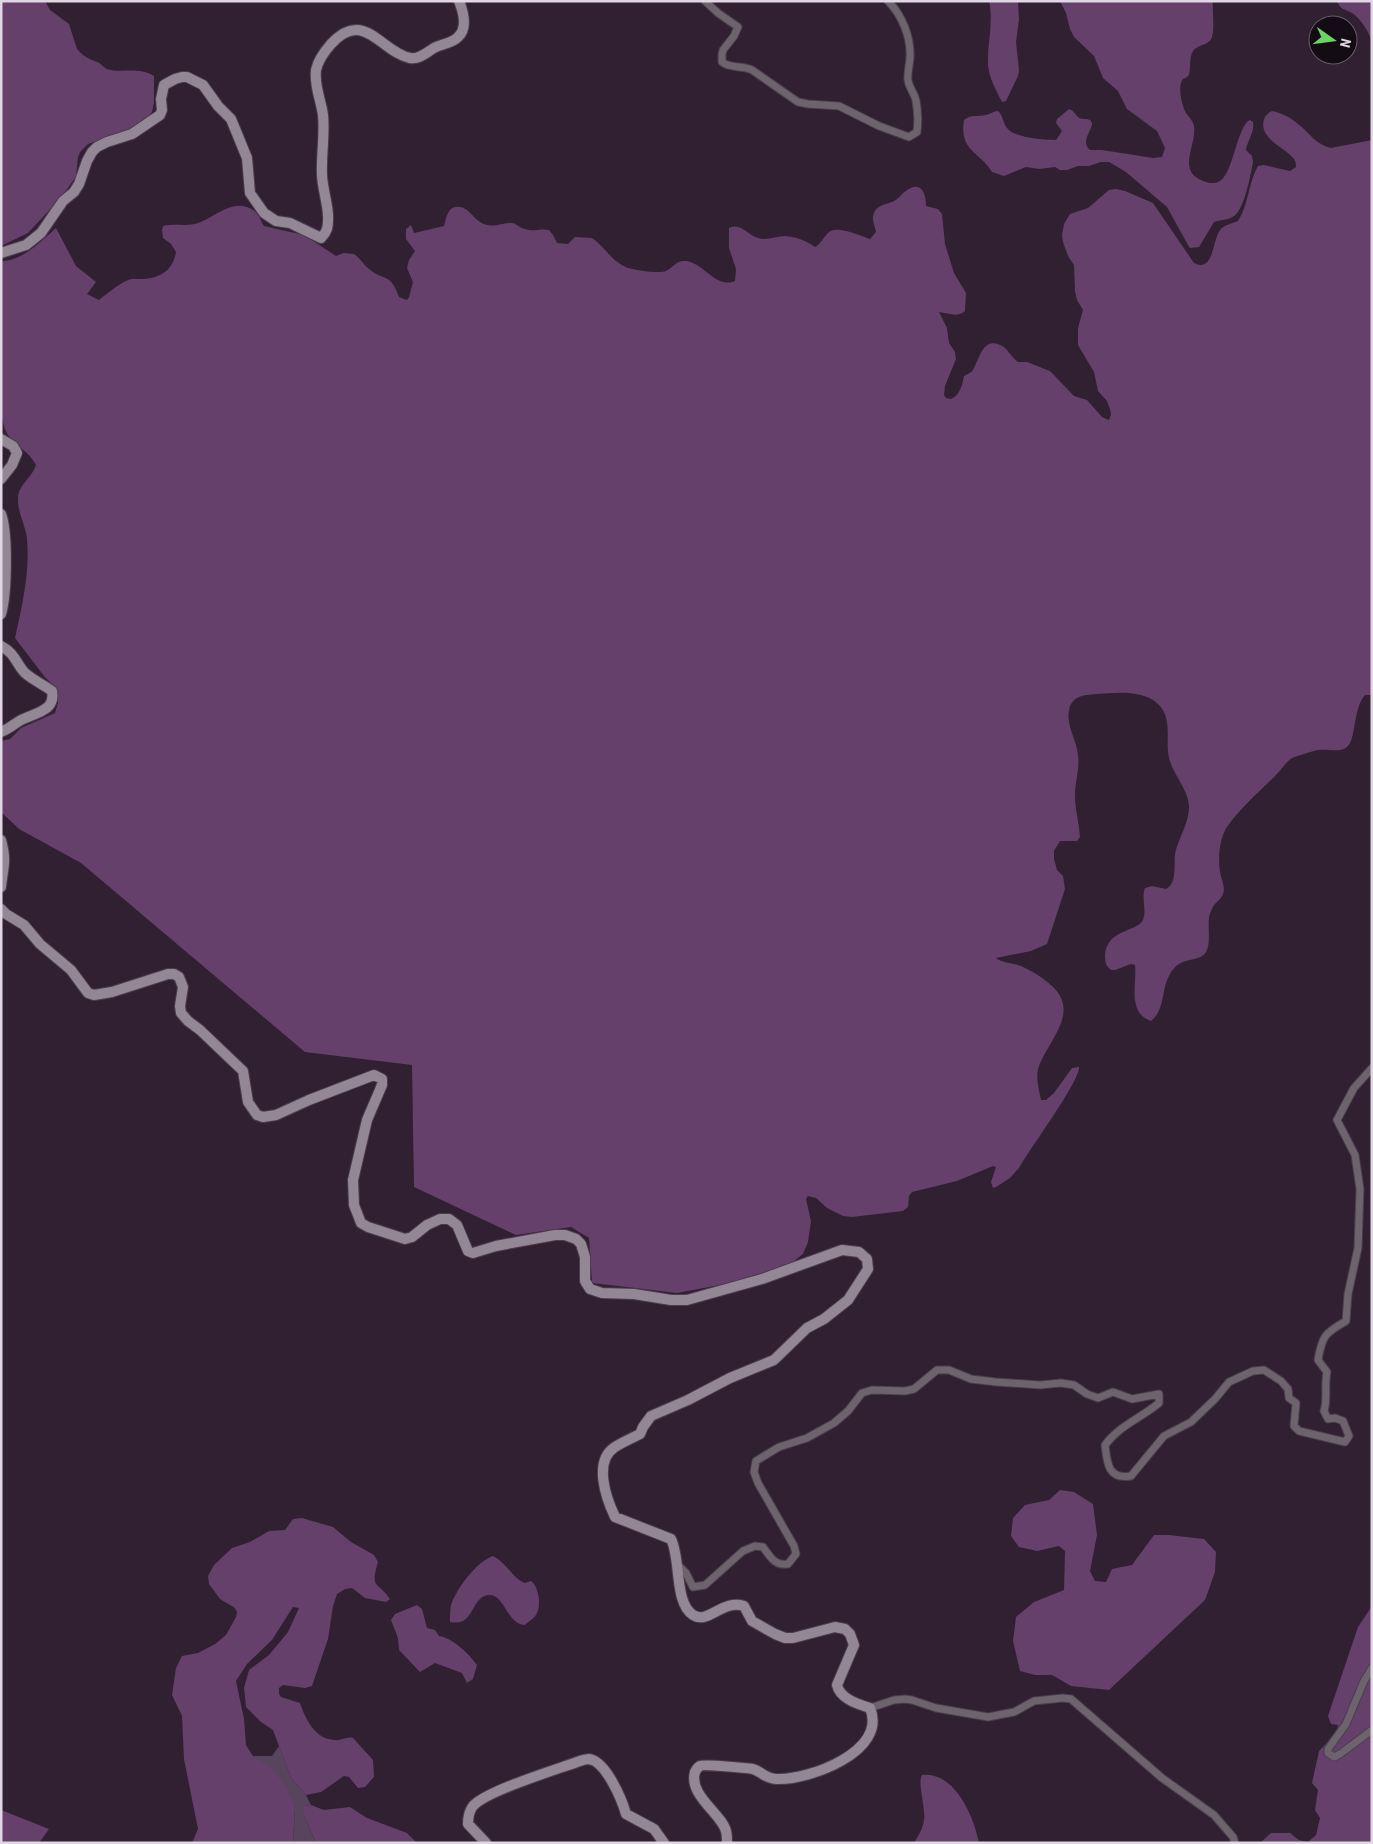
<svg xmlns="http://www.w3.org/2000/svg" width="1373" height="1844" font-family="'Roboto Condensed',sans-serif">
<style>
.green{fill:#59445d}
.forest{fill:#64406a}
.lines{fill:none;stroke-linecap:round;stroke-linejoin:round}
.minor-casing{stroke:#4c3d4e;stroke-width:9}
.secondary-casing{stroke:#4c3d4e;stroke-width:12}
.minor{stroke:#6c636d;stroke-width:7}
.secondary{stroke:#938695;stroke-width:10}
</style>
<rect width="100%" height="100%" fill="#302032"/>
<path class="green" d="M279,1746L291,1778L306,1795L311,1805L304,1806V1815L316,1843H293L295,1808L253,1756H272Z"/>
<path class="forest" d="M1,1H45L50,10L69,24L77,49C83,56 89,59 97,62C101,63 103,67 107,69C122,74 137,66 154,76V103L152,112L142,125L88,144L80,152L78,157L76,177L58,201L28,233L1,246Z
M989,1H1018L1019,19L1016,42L1019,70L1018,76L1006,101L1002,102C996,90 989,78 988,65C987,43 994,23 989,1Z
M1060,1H1213C1212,13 1215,26 1212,37C1209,46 1198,44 1193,51C1189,57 1191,67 1189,75C1188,77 1185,78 1183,79C1177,86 1182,106 1186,113C1189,117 1193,121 1194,126C1197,146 1176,170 1203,181C1208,183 1214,184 1218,182C1233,176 1235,134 1248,121L1250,120L1253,122C1255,132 1247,141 1246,150L1252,156L1253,162C1251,174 1244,210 1234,216C1229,220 1220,220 1214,222L1199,247L1190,248L1188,245L1167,207L1126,172L1109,162H1101L1089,166H1078L1067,170H1060L1055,167L1039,169L1026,167L1004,176L992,172C981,152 959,152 964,120C971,114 977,117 986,115C991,114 993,111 998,111C1003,115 1003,123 1007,128C1014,138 1044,140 1056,140L1062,131L1056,123L1057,119L1069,109C1074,111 1074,113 1078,117C1081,120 1086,118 1090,120C1098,126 1078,140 1090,150H1102L1153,158L1162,157L1165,148L1157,131L1127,109L1118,91L1103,78L1094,56L1074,37L1070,29L1066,13Z
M1337,1H1372V43C1370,33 1361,19 1352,13C1345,9 1340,10 1337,1Z
M1272,111C1282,113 1290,117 1298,124C1310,133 1315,144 1331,148L1372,140V695H1365C1353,708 1356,741 1347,747C1337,754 1324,747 1314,751C1307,753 1299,755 1292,758C1286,762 1282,769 1276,775C1260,791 1241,807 1227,827C1219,840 1218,857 1220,872C1221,878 1224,884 1224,890C1223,900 1215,901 1212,909C1205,920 1212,937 1207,950C1201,965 1180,953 1169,976C1161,991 1165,1010 1151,1021C1127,1013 1137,984 1135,965L1131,964L1115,970H1111C1106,966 1105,962 1105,956C1106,929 1137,932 1143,920C1147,909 1141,898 1145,888L1152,886L1166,889C1177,884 1174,865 1175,854C1178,839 1189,823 1189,807C1189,790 1173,775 1169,758C1165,740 1173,718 1158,704C1142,689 1115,693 1096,694C1083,695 1072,696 1069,710C1066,725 1076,739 1078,754C1080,768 1075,781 1075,795C1075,809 1079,823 1080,837L1077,841H1060L1054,851V859L1057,870L1063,876L1065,889L1047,944L1031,951L996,958C1002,963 1013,963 1021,966C1032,971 1044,978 1053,987C1080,1013 1048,1041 1039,1066C1035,1076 1039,1090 1041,1100H1046L1054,1093L1072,1068L1079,1067C1080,1081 1029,1150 1019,1168L1010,1178L996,1187L993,1188L991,1182L996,1167L993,1166L957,1181L912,1192L909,1196L908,1207L903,1211L852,1217L843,1216L827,1208L816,1198L808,1196L806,1199L811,1221L808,1242L803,1254L789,1265L725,1284L677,1293L592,1283L589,1238L571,1227L516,1235L414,1187L412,1065L305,1052L81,863L19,829L1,812V741L10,739L21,728L55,713L58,703L57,689L44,676L15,638C22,606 30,573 27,539C26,526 17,512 18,498C18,485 32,478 36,465C28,450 16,447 8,435C3,427 3,420 1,411V261C23,261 41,241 56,228L76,266L96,282L87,294L99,300C108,293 117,285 128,280C132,278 138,279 143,279C161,278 173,270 176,252L171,244L163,238L162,230L163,226C175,223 187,227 198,223C215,217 234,197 253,210C259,214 260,220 264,226L304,235L336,256L344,253L354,254C360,258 363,264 368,268C383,282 390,271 399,297L407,300L409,297L413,282L407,268L409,260L415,251L406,239V229L411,225L414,233L444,226C446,219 447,209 455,207C468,204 473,220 484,224C496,228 500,223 511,223C516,223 520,228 525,229C532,232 541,228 549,230L553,235L557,243L568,244L575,237L592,238C605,247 612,262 628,268C635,270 660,274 666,271C674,267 676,260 686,261C704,263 716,289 735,281L736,269L729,248V228C741,222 747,235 758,238C768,241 776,236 785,236C796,237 805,240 815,247C822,243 823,237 829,232C837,225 861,236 870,239L876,232C875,226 871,220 874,213C878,203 890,205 897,199C900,197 902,193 906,191C921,180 926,193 926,206L938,209L942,214L945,244L954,273L966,293L965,311C958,318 948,313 939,312L947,328L949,343L955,352L956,359L945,386L944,395L946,398L951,399C960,395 962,386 964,376C967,374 971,373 973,370C979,360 983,335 1002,346C1008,349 1011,357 1018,362H1027L1050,371L1074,396L1087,400L1102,417L1109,420L1111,414L1110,409L1107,401L1098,391L1094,372L1078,345V328L1083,310L1077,300L1075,291L1074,265L1068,256L1063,242L1062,235L1064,224L1070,214L1088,208L1109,190L1116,189L1125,191L1153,203L1194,263C1214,273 1212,241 1220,230C1225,224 1232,224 1238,221C1249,204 1248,183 1258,166L1264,165L1290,171L1296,167C1296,163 1296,163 1294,159C1285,147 1258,139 1264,119C1266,115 1268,113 1272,111Z
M1060,1490L1074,1492L1093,1504L1097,1535L1090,1571L1095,1581L1106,1582L1112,1569L1132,1565L1154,1535H1169L1204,1539L1216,1552L1215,1572L1205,1600L1109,1690L1071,1686L1052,1675H1035L1020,1671L1013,1641L1016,1617L1034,1602L1064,1590L1065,1551L1059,1546L1037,1551L1019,1547L1011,1536L1013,1518L1025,1505L1049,1500Z
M302,1518L333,1527L351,1542L374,1555L378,1562C370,1590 377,1580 390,1599L386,1602L365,1598L352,1588L345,1589L337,1594L333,1606L328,1639L312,1686L305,1688L283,1685L279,1688V1694L281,1697L300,1703C305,1718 315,1739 334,1740C341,1741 347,1736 353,1738L373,1760L374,1777L365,1787L358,1788L349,1777L344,1776L321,1792L306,1795L291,1778L273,1730L261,1722L246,1707L244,1688L249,1670L269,1655L288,1632L299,1608L293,1607L272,1640L247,1664L236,1681L244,1719L246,1745L253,1756L272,1768L286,1787L295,1808L293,1843H192L198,1829L184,1759L182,1716L172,1695L176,1668L182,1656L198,1653L215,1644L226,1635L236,1617L237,1612L235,1608L220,1599L209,1584L208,1576L214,1565L232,1548L250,1542L269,1531L285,1530L293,1519Z
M493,1556C507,1563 514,1580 525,1583L531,1581C539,1587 541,1604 537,1613C535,1618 529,1621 525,1625C506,1624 505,1593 488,1595C470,1598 475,1627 450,1622C450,1616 450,1610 451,1605C457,1588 476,1562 493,1556Z
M417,1605L422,1609L427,1628L435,1630L439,1636C453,1638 469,1654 477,1665L473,1679L467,1683L462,1673L435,1663L420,1672L399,1650L398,1638L391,1620L395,1614Z
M1372,1606V1843H1260L1271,1833H1290L1299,1840L1308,1842L1316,1835L1320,1818L1315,1810L1318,1790L1312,1783L1319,1751L1337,1732L1338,1725L1331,1724L1328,1716L1358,1627Z
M922,1775C955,1771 974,1817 979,1843H914C918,1836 923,1829 924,1820C926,1809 917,1782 922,1775Z
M311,1805L324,1810L350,1807L367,1818L407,1833L417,1843H316L304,1815V1806Z
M1,1810L49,1829L39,1843H1Z"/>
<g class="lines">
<g class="minor-casing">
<path id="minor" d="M705,1L718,13L738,27L734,36L723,50L722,54V62C731,69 742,65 752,70L798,102L808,104L839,106L879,126L909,137L917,132C918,123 918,111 916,101C915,94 909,88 908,80C907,73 910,64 910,57C911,37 902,15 888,1
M676,1563L686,1573L693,1587L705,1585L743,1551L755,1546L763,1547C771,1558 775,1566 788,1564L796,1554L794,1546L758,1483L754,1472L756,1461L779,1447L807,1438L834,1423L848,1411L862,1393L872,1390L905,1391L914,1389L937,1370H949L971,1379L996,1382L1040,1385L1061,1383L1074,1385L1087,1394L1098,1398L1113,1392L1132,1399L1159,1394V1403C1141,1418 1120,1425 1105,1445C1107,1463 1108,1480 1131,1476L1164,1436L1191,1422L1215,1399L1229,1382L1253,1371L1264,1370L1281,1381L1288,1389L1289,1398L1296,1403L1294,1426L1299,1431L1345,1442L1349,1436L1343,1421L1335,1418L1328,1419L1324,1411C1328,1398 1324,1386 1327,1372L1318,1360C1322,1336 1325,1333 1346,1321L1348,1294L1358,1248L1360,1189L1355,1155L1337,1120L1354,1088L1372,1068
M1372,1668L1364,1681L1346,1724L1328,1749V1753L1334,1757L1340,1754L1372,1730
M870,1708L894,1700L905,1699L912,1700L936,1708L988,1717L1014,1712L1034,1701L1063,1698L1071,1699L1162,1778L1214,1815L1233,1837L1235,1843"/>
</g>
<g class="secondary-casing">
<path id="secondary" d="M1,253L26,245L41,233L63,201L74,192L79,184L87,161L92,152L97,147L107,142L132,134L160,115L162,110L161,99L164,85L175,79L182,77H187L203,85L218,106L231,119L247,158L250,193L264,213L276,221L290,223L321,238C323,236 326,232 327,229C331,212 323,193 322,176C321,156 325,135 323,115C321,100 314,86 316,70C318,60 324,52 331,44C364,8 381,52 410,58C419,60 427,52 434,48C441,44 453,43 458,37C468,28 463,11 459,1
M1,439L13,446L17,453L12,465L1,479
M1,514C8,532 7,594 1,614
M1,646C16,654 16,664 25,673C33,680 44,685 52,691C56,711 35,713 21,720C14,724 9,729 1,732
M1,840C7,862 3,867 1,887
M1,909L6,914L24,925L40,944L71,970L88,993L94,995L112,992L168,974H174L179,977L183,987L180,1006L181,1013L188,1021L200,1030L243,1071L248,1102L257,1115L263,1117L276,1115L309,1100L374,1075L382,1079V1085L367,1120L353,1180L354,1205L361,1223L368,1227L405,1239L412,1237L427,1225L440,1219H449L457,1225L468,1251L473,1253L496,1246L555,1235H565L576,1239L581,1244L585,1257V1281L590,1289L602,1293L634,1294L671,1300H687L762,1279L842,1250L859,1252L867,1259L868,1269L848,1300L824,1319L807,1328L774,1360L730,1378L688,1400L651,1416L643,1427L640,1434C632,1438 623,1442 615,1447C593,1461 606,1498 615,1517L671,1539C681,1558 674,1603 693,1615C708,1625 722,1599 744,1606L752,1621L775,1634L785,1638H793L835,1627L845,1629L850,1634L854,1645L837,1685C840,1699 858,1704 870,1708C888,1751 810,1780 777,1779C766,1779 762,1772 753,1769C747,1768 703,1764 700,1766C698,1767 696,1770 695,1772C688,1795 722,1814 726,1831C727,1835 727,1839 727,1843
M486,1843L468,1824C468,1817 469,1811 473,1806C486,1791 555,1770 577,1762C580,1761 585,1759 589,1759C606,1761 622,1800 626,1814L654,1829L664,1843"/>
</g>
<use href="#minor" class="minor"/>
<use href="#secondary" class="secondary"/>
</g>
<rect width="1373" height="1844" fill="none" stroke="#e1d6e3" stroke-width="5"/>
<g transform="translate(1333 40) rotate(104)"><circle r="24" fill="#140c15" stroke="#665d67"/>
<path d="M0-4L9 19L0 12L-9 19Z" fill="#6dd361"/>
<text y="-8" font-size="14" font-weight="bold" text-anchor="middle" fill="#e1d6e3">N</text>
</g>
</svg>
